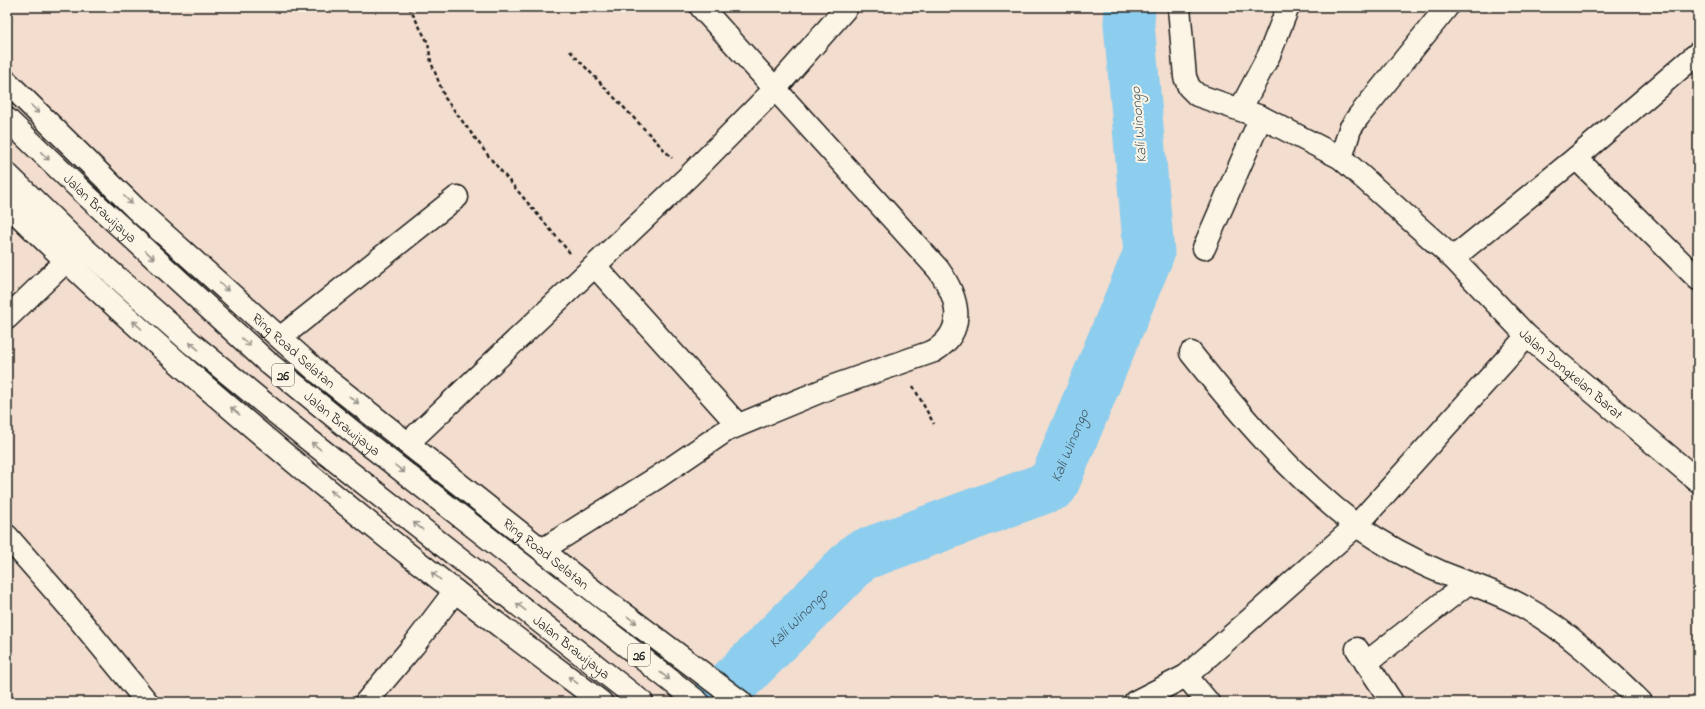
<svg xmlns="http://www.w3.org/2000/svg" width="1705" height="709" font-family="'Indie Flower',sans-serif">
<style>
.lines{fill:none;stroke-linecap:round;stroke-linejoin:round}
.river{stroke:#8dcdee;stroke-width:51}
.minor-casing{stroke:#1c1c1c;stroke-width:25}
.highway-casing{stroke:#1c1c1c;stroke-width:25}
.path{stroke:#1c1c1c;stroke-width:2.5;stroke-dasharray:4 3;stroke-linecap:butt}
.minor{stroke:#fcf5e5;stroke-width:22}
.highway{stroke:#fcf5e5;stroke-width:22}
.oneway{stroke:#97938b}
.labels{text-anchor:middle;stroke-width:4;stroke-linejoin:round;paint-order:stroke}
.shield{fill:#fcf5e5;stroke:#5f5d58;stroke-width:1}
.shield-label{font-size:13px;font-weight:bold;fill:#1c1c1c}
.street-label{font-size:14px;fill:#1c1c1c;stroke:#fcf5e5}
.water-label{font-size:15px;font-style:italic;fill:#445a66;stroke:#fcf5e5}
</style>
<rect width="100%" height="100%" fill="#f3ddce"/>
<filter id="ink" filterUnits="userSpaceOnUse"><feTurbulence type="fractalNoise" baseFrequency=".025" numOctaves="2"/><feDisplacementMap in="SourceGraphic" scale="8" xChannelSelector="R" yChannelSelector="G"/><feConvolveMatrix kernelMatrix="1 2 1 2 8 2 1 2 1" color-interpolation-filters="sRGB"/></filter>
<g filter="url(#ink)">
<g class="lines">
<path class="river" id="s1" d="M714,702L860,556L1053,485L1149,253L1129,24L1130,7"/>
<g class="minor-casing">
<g id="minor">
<path d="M1179,7L1185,77L1189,87L1197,95L1261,117L1341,158"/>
<path id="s2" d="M1447,7L1358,117L1350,129L1341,158L1453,258L1527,336L1698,481"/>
<path id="s3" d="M7,82L135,208L319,373L600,596L741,702"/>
<path d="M1241,108L1269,55L1288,7"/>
<path d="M1576,158L1698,279"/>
<path d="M7,204C148,342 299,470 455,591C503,629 552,665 601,702"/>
<path d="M1204,248L1261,117"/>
<path d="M1453,258L1576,158L1698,53"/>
<path d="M595,266L738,425"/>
<path d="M7,318L66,261"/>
<path d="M280,338L457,197"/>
<path d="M1191,353C1240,415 1293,477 1356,525C1381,543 1415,561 1443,573C1470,584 1498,592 1524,607C1568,631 1605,667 1641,702"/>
<path d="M408,443L689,176L774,90L847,7"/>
<path d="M7,536L69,607L147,702"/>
<path d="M542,550L658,477L727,430L831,387L934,351C968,330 958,297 938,269L701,7"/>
<path d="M1357,649L1392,702"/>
<path d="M1366,663L1468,583"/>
<path d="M1186,676L1208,702"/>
<path d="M366,702L414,645L455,591"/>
<path d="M1135,702L1186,676L1357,525L1527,336"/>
</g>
</g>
<g class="highway-casing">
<g id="highway">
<path id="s4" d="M7,119L86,195L266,361L359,437L698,702"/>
<path id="s5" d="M7,174L78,243L191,343L309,440L642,702"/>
</g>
</g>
<path class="path" d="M409,7L428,43L431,62L445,98L490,158L570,253
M570,51L672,158
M913,386L934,424"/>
<use href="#minor" class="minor"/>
<use href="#highway" class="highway"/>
</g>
<defs><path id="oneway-shaft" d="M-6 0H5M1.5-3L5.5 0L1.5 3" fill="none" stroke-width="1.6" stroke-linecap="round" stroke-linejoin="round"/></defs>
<g class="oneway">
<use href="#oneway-shaft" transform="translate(35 109) rotate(45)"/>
<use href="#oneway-shaft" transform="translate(45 156) rotate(44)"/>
<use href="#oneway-shaft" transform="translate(128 200) rotate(45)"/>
<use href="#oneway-shaft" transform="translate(150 255) rotate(43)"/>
<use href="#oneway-shaft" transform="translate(224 287) rotate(42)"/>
<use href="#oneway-shaft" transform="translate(137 325) rotate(-139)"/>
<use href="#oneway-shaft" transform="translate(246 342) rotate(42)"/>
<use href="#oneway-shaft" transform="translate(194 346) rotate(-140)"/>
<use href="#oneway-shaft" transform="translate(354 400) rotate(38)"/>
<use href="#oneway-shaft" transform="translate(235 411) rotate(-139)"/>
<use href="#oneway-shaft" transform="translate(316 446) rotate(-142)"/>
<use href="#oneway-shaft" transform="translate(400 469) rotate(38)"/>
<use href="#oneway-shaft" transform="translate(335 494) rotate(-141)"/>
<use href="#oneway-shaft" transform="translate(418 526) rotate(-142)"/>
<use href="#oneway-shaft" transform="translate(436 576) rotate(-141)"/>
<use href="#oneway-shaft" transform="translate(521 607) rotate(-142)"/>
<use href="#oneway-shaft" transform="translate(632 620) rotate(37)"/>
<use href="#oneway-shaft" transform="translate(665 676) rotate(38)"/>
<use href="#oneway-shaft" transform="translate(573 680) rotate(-143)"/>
</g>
</g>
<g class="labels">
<g class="shield">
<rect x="272" y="364" width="22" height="22" rx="3"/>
<rect x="628" y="644" width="22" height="22" rx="3"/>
</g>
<g class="shield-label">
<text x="283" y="380">26</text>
<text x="639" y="660">26</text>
</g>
<g class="street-label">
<text dy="5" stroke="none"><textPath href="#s4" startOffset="129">Jalan Brawijaya</textPath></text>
<text dy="5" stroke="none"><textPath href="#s3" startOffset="393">Ring Road Selatan</textPath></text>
<text dy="5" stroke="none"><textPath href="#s2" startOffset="502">Jalan Dongkelan Barat</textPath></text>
<text dy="5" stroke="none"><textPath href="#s4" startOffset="453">Jalan Brawijaya</textPath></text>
<text dy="5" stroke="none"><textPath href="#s3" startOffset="717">Ring Road Selatan</textPath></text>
<text dy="5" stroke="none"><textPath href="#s5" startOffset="737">Jalan Brawijaya</textPath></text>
</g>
<g class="water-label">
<text transform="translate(1138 125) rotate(-95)" y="5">Kali Winongo</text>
<text dy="5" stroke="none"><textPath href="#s1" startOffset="455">Kali Winongo</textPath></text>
<text dy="5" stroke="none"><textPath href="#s1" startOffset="119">Kali Winongo</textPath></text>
</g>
</g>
<rect width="1705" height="709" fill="none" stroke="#fcf5e5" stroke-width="24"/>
<rect x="12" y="12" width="1681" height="685" fill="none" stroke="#1c1c1c" stroke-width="1.5" filter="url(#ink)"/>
</svg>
